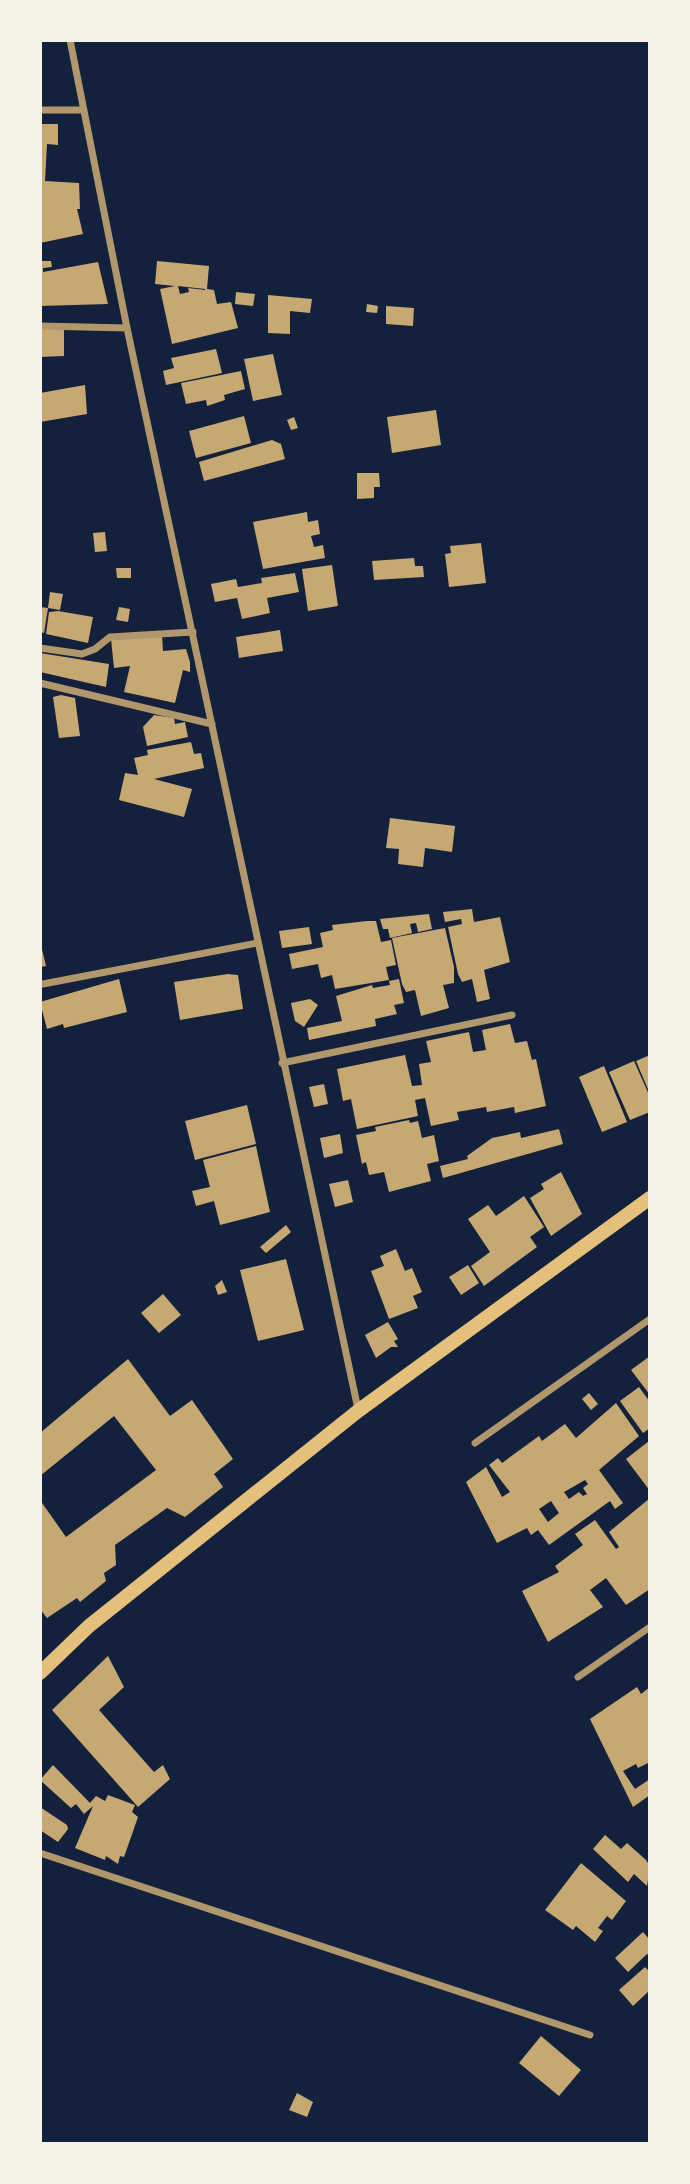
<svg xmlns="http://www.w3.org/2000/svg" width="690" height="2184" font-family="Signika,sans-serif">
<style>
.building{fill:#c6a872;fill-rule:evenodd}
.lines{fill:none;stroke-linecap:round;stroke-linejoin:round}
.minor{stroke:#b1986c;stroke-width:7}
.secondary{stroke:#e5c07b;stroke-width:14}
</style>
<rect width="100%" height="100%" fill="#14213d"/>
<path class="building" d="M40,124H58V145L47,144L45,181L79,183L80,209H77L83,234L40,243Z
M40,261H51L52,267L43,268V272L98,262L108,304L40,306Z
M157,261L209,266L207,289L214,290L217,304L231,302L238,328L172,344L160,289L175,286L155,284ZM178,286L205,289V290L188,288L189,292L180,294Z
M236,292L255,294L253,306L235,304Z
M268,295L312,299L310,313L290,311V334L268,333Z
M367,304L378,306L377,313L366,312Z
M386,306L414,308L413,326L386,324Z
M40,328H64V356L40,357Z
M216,349L222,373L166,385L163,371L174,368L171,358Z
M273,354L282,395L253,401L244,359Z
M241,371L245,389L224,395L225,400L207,406L206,400L186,404L181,383Z
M85,385L87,414L40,422V393Z
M436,410L441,445L392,453L387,417Z
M244,416L251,443L196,458L189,431Z
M294,417L298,428L291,430L287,420Z
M272,440L281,444L285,459L204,481L199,462Z
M357,473H379L380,487H374V498L357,499Z
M307,512L308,522L318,520L320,534L311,536L314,547L323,545L325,558L263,569L253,522Z
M105,532L107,551L95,552L93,533Z
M481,543L486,583L449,587L445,554L451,553L450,546Z
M414,558L415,566H423L424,577L374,580L372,561Z
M332,565L338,606L308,611L302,569Z
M116,568H131V578H117Z
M295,573L299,592L267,598L270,613L242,619L237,598L215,602L211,584L236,579L238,587L262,583L261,578Z
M50,592L63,594L60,610L48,608Z
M40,607L48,608L44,633L40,632Z
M119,607L130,609L128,622L116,620Z
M58,611L93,617L88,643L46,634L49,612Z
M280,630L283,651L239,658L236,637Z
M162,635L163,651L186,649L190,662V672L183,670L175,703L124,692L130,666L114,668L111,639Z
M40,653L109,664L106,687L40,672Z
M61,695L75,698L80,736L59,738L53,697Z
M154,715L174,718L175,724L185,722L188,737L147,746L143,727Z
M191,742L194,754L201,753L204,768L154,779L192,789L184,817L119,800L125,773L138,775L134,758L148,755L147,750Z
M390,818L455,826L452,852L425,848L423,867L398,864L399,849L386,848Z
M472,909L474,922L500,917L510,962L484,970L490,999L477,1002L472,979L462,982L458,974L448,927L462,924L461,919L445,922L443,912Z
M429,914L432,929L418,932L416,923L410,924L412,933L390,938L388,929H383L380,919Z
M367,921H376L381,942L391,940L396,965L386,967L389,980L335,989L332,975L321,978L318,964L292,969L289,954L323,947L320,933L333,930L332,925Z
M309,927L312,944L282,948L279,931Z
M445,928L454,967V983L443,985L449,1008L421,1016L415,990L406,992L402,984L392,938Z
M40,941L46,966L40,967Z
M228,974L238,975L243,1009L180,1020L174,982Z
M119,979L127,1012L64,1028L63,1024L47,1029L40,1002Z
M399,979L404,1003L394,1005L397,1014L375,1019L376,1026L309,1040L307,1028L342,1021L336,996L372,985L373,988L390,985L389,981Z
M310,999L318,1005L304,1027L295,1021L291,1003Z
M510,1024L515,1043L527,1041L532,1060L536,1059L546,1106L515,1113L514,1107L487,1112L486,1107L457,1112L459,1120L431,1126L425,1098L415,1100L418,1116L357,1129L351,1099L343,1101L337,1069L405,1055L412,1086L422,1085L419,1064L431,1062L426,1041L469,1032L473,1052L486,1050L482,1030Z
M650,1055V1094L636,1061Z
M634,1061L650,1097V1112L630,1120L609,1072Z
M604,1066L627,1122L602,1132L579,1077Z
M324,1084L328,1104L314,1107L309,1087Z
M247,1105L256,1144L195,1160L185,1121Z
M409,1120L410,1123L418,1121L422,1138L434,1135L439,1161L427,1164L431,1181L389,1192L384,1172L369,1175L366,1162L362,1164L356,1135L376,1131L375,1127Z
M559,1129L563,1144L443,1178L440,1166L468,1159L467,1156L492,1138L520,1132L521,1138Z
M340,1134L343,1153L324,1158L320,1138Z
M256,1146L270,1212L220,1225L214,1201L196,1206L192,1191L210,1187L203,1160Z
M561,1172L582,1214L551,1236L530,1198L544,1189L541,1184Z
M348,1180L353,1202L335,1207L329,1184Z
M524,1196L544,1227L530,1237L537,1247L484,1286L471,1266L490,1252L468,1219L488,1205L496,1216Z
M286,1225L291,1232L266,1253L260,1247Z
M396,1249L405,1271L412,1268L422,1292L413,1296L418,1308L389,1319L371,1271L384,1266L380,1256Z
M286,1259L304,1330L258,1341L240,1270Z
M468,1265L479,1283L461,1295L449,1277Z
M222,1280L227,1292L218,1295L215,1286Z
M163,1294L181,1315L159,1333L141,1313Z
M388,1322L398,1339L394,1341L398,1347H391L376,1358L365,1335Z
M650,1356V1395L631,1370Z
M128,1359L170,1416L192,1400L233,1459L214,1474L223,1487L185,1517L167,1508L115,1545L116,1565L104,1573L106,1581L80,1602L77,1598L47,1618L40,1609V1500L66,1537L156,1470L114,1416L40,1476V1433Z
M639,1387L650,1402V1428L643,1433L620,1401Z
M589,1393L598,1404L591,1410L582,1399Z
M616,1403L639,1436L599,1470L623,1503L615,1509L610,1501L549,1545L538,1530L531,1535L527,1528L497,1543L466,1482L486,1467L502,1497L510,1492L489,1465L498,1458L502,1463L539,1436L542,1441L565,1424L576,1438ZM585,1480L588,1484L583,1488L587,1494L583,1496L579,1492L569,1499L564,1492ZM551,1501L559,1513L548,1522L539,1509Z
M649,1441L650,1443V1491L626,1459Z
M650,1498V1589L626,1605L606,1578L590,1590L603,1607L548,1642L522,1591L559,1572L555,1566L583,1545L575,1534L595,1520L616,1549L619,1547L609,1532Z
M108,1656L124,1687L99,1710L154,1772L163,1765L170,1779L138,1807L52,1710Z
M637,1687L641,1694L650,1687V1762L638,1768L636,1764L623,1771L635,1789L650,1779V1795L633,1807L590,1719Z
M53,1765L90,1803L96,1796L105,1801L108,1795L135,1805L132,1812L138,1817L124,1857L120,1856L118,1864L106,1856L105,1860L75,1848L93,1806L84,1814L76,1804L71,1808L40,1780Z
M40,1807L67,1825L68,1829L58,1842L40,1830Z
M605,1835L621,1849L627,1843L646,1860L650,1866L647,1886L634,1874L628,1882L593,1849Z
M581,1863L626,1901L612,1920L607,1916L598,1928L603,1931L595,1942L576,1926L573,1930L545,1910Z
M643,1932L650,1940V1956L647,1954L628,1972L615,1958Z
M645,1967L650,1972V1990L633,2006L619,1990Z
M541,2036L581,2070L559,2096L519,2063Z
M297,2093L313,2102L307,2117L289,2110Z"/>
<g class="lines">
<path class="minor" d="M70,40L127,328L358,1409
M40,110H82
M40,326L127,328
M40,648L82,654L95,649L110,637L193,632
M40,683L212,724
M43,984L257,943
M282,1063L512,1015
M475,1443L650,1319
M578,1677L650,1627
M40,1853L590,2035"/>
<path class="secondary" d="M40,1673L89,1626L358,1411L650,1198"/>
</g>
<rect width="690" height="2184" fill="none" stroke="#f6f1e7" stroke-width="84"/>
</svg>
